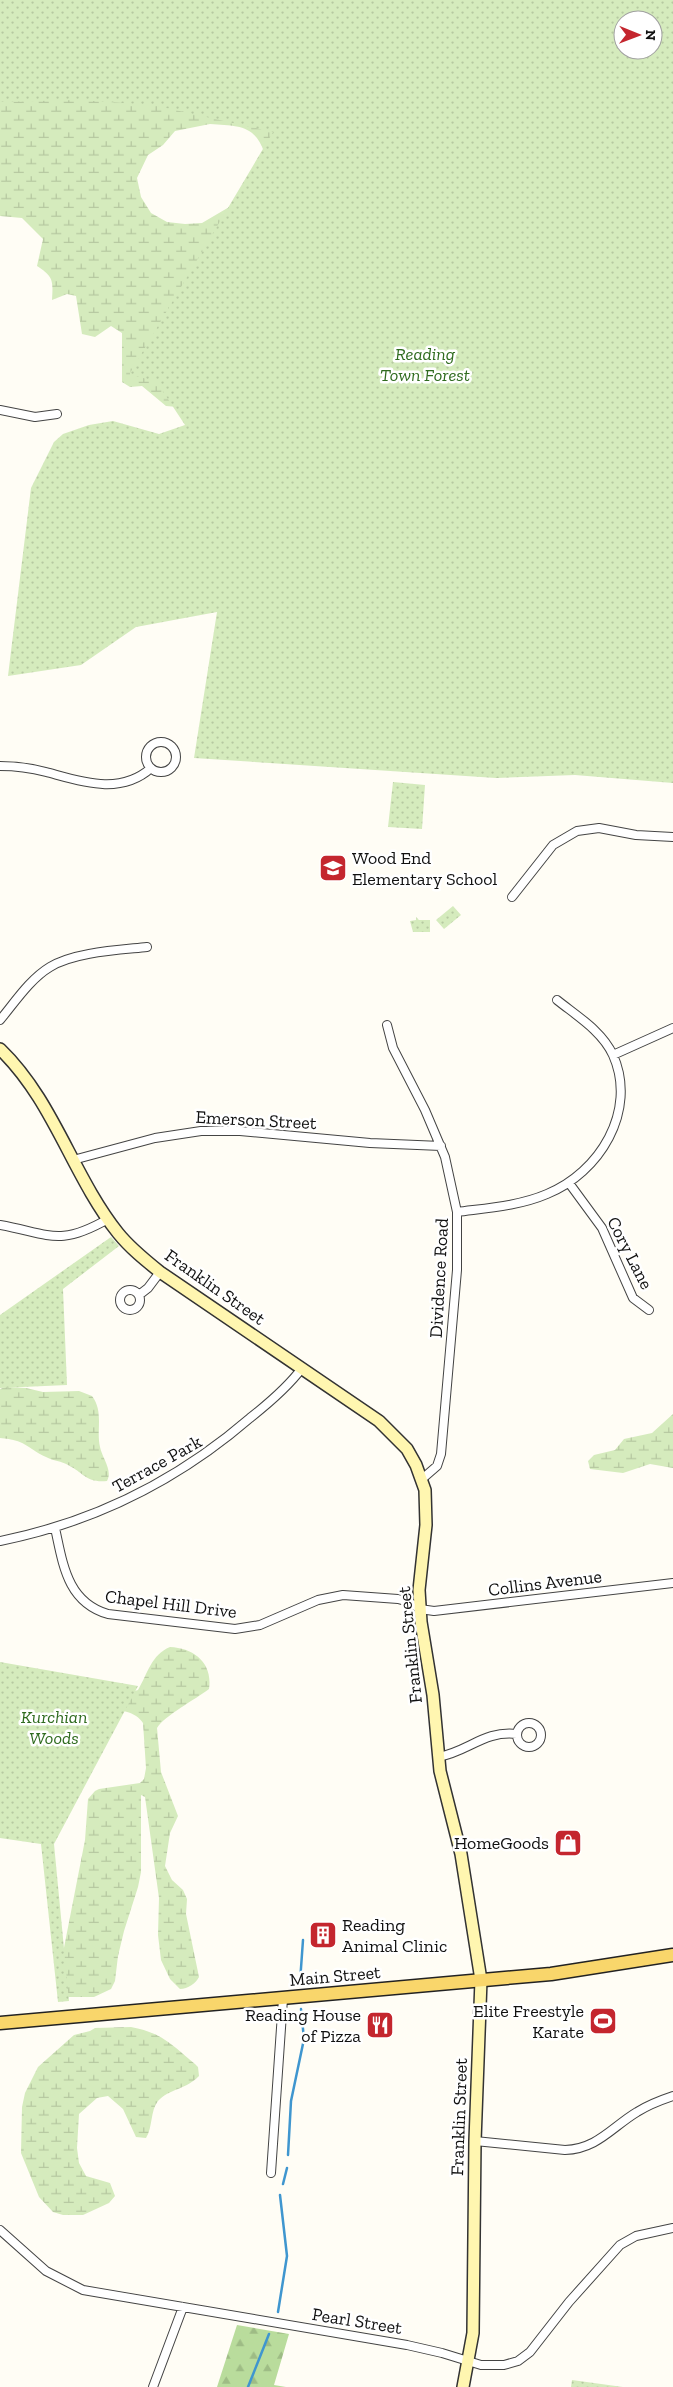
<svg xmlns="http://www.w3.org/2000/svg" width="673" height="2387" font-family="'Zilla Slab',serif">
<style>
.forest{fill:url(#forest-firs)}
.wetland{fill:url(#wetland-marsh);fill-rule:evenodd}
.park{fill:url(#park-dots);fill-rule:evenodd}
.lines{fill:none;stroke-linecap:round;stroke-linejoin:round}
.stream{stroke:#3f96cf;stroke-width:2.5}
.minor-casing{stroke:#444;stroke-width:10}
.secondary-casing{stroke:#333;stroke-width:14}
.primary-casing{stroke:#222;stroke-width:15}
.minor{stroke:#fff;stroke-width:8}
.secondary{stroke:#fff6b0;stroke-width:11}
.primary{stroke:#f9d66b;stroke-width:12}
.labels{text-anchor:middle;stroke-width:5;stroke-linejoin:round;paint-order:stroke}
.park-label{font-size:18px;font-style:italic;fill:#2f6b1f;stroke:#fff}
.poi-label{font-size:18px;fill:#111;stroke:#fff;text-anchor:end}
.street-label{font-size:18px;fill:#111;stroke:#fff}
</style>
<defs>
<pattern id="forest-firs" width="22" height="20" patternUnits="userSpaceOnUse" patternTransform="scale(1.25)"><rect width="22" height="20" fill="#b9dc9c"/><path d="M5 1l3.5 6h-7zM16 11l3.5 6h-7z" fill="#9ebc85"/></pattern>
<pattern id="wetland-marsh" width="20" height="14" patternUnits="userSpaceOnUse" patternTransform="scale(1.25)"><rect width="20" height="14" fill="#d5ebbd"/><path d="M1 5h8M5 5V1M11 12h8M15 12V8" fill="none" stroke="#b6c8a1"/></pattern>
<pattern id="park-dots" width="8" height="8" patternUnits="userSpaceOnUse" patternTransform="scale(1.25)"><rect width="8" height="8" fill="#d5ebbd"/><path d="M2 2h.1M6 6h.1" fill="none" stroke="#b6c8a1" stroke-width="1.8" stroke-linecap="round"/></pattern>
</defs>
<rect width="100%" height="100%" fill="#fffdf5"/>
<path class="forest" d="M237,2325L289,2334L274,2385L286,2387H217Z"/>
<path class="wetland" d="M0,0L316,17L190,425L178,407L166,406L142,386L130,387L122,382V333L111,326L95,337L82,334L76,296L67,294L52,300C53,281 54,277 37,266L43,239L22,218L0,216ZM210,124C236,126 255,124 264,152L236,203L202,223L185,224L167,222L151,213L141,197L137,178L148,155L163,145L175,131Z
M5,1387L26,1388L43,1392L79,1391L92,1396C104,1412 96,1430 100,1447C102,1458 113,1470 107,1481C86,1483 84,1473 68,1465C62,1461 53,1461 46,1457C25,1447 26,1440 0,1438V1389Z
M673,1414V1468L650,1464L623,1473L590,1469L588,1461L594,1455L615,1450L624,1439L652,1433Z
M170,1647C194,1648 213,1663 209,1689C196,1699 164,1716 157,1728L161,1772L178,1816L170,1833L165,1866L172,1880L183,1890L187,1899L186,1914L199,1977C196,1983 188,1989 180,1989L170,1979L161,1960L158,1935L159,1898L145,1797L141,1795V1872L138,1887L124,1931L118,1956L115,1981L111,1989L94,1997H66L62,1958L85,1840L88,1799L95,1791L99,1789L140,1783L144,1779L146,1768L143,1723C131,1703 87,1710 66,1711L138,1690C148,1673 151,1655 170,1647Z
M131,2027C162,2033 171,2044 195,2064L198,2067L199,2076C187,2089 169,2089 158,2101C150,2111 153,2127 146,2138L136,2137L123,2109L108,2096L97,2098L79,2114L77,2148L79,2163L86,2176L110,2183L115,2196L109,2203L83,2215H63L53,2212L39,2197L21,2153L22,2107L25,2093L38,2067L74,2035L90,2031L95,2028Z"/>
<path class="park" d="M0,0H673V783L575,775L496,778L194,758L217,612L136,627L81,665L8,676L31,488L54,442L63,434L89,425L113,421L159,434L185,425L156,381L130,375V373L273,132L153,105L78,100L0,102ZM623,20H653V50H623Z
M393,782L425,785L422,829L388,827Z
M453,906L461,915L444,929L436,920Z
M416,917L419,920H430V932H413L410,921L416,920Z
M111,1237L119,1246L63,1289L67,1385L0,1388V1315Z
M0,1662L138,1686L54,1844L69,2001L58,2002L41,1844L0,1838Z
M572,2380L623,2387H571Z"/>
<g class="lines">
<path class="stream" d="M300,1982L303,1940
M288,2155L291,2101L304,2039L301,2009
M283,2184L287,2168
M278,2312L287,2256L280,2195
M248,2387L269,2334"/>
<g class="minor-casing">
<path id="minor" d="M0,410L35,417L57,414
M146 757a15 15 0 1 1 30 0a15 15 0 1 1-30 0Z
M0,766C15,766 31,768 46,772C80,781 120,796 151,768
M512,897L553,845L577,831L599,828L636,835L673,837
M0,1020C15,1002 30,979 50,967C74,952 119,950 147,947
M387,1025L393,1048L425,1110L445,1157L457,1212V1270L441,1454L437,1466L422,1479
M613,1055L673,1028
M73,1160L155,1138L201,1131H240L370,1143L441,1146
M569,1183L602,1228L633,1298L649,1310
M457,1212C487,1208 519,1206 547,1194C599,1173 638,1111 613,1055C602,1031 577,1016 557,1000
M0,1225C50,1234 59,1247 108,1219
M120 1300a10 10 0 1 1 20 0a10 10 0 1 1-20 0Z
M139,1295L148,1288L160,1272
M55,1528C63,1564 67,1602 108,1614L235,1629L260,1625L318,1600L343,1595L398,1599L409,1602L420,1609L434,1611L673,1583
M0,1541C95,1522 177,1481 250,1418C269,1403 288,1387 302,1368
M517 1735a12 12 0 1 1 24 0a12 12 0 1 1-24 0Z
M438,1757C468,1752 484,1730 517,1734
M475,2141L565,2150C597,2149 612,2127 637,2112C648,2105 661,2100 673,2096
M271,2173L283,1999
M0,2230L46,2271L83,2290L407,2345L442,2353L481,2365H504L518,2361L530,2352L569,2302L620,2245L636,2236L673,2228
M153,2387L183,2307"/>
</g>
<g class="secondary-casing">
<path id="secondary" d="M0,1049C54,1101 72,1175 118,1233C130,1248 145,1260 160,1272L379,1421L407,1449L416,1465L425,1490L426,1525L419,1590L421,1622L433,1695L440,1771L461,1854L481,1980L475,2141L473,2333L463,2387"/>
</g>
<g class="primary-casing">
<path id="primary" d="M0,2023L551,1974L673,1955"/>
</g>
<use href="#minor" class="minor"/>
<use href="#secondary" class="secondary"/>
<use href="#primary" class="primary"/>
</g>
<defs>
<g id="school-square" transform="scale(1.4375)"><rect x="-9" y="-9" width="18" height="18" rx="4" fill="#c4262e" stroke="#fff"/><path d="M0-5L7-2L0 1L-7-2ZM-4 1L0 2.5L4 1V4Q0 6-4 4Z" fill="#fff"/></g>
<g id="shop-square" transform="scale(1.4375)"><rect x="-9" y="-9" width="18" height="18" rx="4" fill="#c4262e" stroke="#fff"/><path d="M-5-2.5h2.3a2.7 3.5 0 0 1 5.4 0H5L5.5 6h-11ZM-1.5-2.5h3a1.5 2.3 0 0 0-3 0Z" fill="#fff"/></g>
<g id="building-square" transform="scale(1.4375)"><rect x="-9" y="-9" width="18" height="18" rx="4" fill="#c4262e" stroke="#fff"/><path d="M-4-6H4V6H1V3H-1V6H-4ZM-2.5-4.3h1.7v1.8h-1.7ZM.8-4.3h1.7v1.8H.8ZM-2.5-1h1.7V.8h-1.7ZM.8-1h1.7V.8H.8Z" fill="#fff"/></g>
<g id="stadium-square" transform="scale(1.4375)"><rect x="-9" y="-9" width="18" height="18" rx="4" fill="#c4262e" stroke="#fff"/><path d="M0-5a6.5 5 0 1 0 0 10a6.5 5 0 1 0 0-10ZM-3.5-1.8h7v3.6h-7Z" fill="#fff"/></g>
<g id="restaurant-square" transform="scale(1.4375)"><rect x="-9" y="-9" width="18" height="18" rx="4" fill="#c4262e" stroke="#fff"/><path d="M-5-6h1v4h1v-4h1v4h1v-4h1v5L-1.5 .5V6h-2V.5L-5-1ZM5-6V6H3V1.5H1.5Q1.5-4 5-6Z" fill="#fff"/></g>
</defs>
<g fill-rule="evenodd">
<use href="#school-square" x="333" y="868"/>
<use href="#shop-square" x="568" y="1843"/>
<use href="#building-square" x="323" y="1935"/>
<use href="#stadium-square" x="603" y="2021"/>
<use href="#restaurant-square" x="380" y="2025"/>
</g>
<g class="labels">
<g class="park-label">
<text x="425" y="360">Reading<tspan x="425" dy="21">Town Forest</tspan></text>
<text x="54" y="1723">Kurchian<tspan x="54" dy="21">Woods</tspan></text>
</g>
<g class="poi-label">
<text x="352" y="864" text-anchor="start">Wood End<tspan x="352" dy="21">Elementary School</tspan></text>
<text x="549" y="1849">HomeGoods</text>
<text x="342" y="1931" text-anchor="start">Reading<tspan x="342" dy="21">Animal Clinic</tspan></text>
<text x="584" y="2017">Elite Freestyle<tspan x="584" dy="21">Karate</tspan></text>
<text x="361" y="2021">Reading House<tspan x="361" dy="21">of Pizza</tspan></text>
</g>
<g class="street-label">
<text transform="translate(256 1120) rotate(3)" y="6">Emerson Street</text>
<text transform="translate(630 1253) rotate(63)" y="6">Cory Lane</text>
<text transform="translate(439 1278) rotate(-87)" y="6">Dividence Road</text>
<text transform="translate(215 1287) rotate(35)" y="6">Franklin Street</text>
<text transform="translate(157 1464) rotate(-29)" y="6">Terrace Park</text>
<text transform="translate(545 1583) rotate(-7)" y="6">Collins Avenue</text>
<text transform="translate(171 1604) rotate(7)" y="6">Chapel Hill Drive</text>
<text transform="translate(410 1645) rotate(-96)" y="6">Franklin Street</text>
<text transform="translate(335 1976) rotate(-5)" y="6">Main Street</text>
<text transform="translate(459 2117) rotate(-88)" y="6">Franklin Street</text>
<text transform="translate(357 2321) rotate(9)" y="6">Pearl Street</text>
</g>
</g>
<g transform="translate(638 35) rotate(91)"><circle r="24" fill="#ffffff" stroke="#a0a0a0"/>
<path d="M0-4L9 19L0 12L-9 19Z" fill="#c4262e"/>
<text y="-8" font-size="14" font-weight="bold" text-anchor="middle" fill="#111111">N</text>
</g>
</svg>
